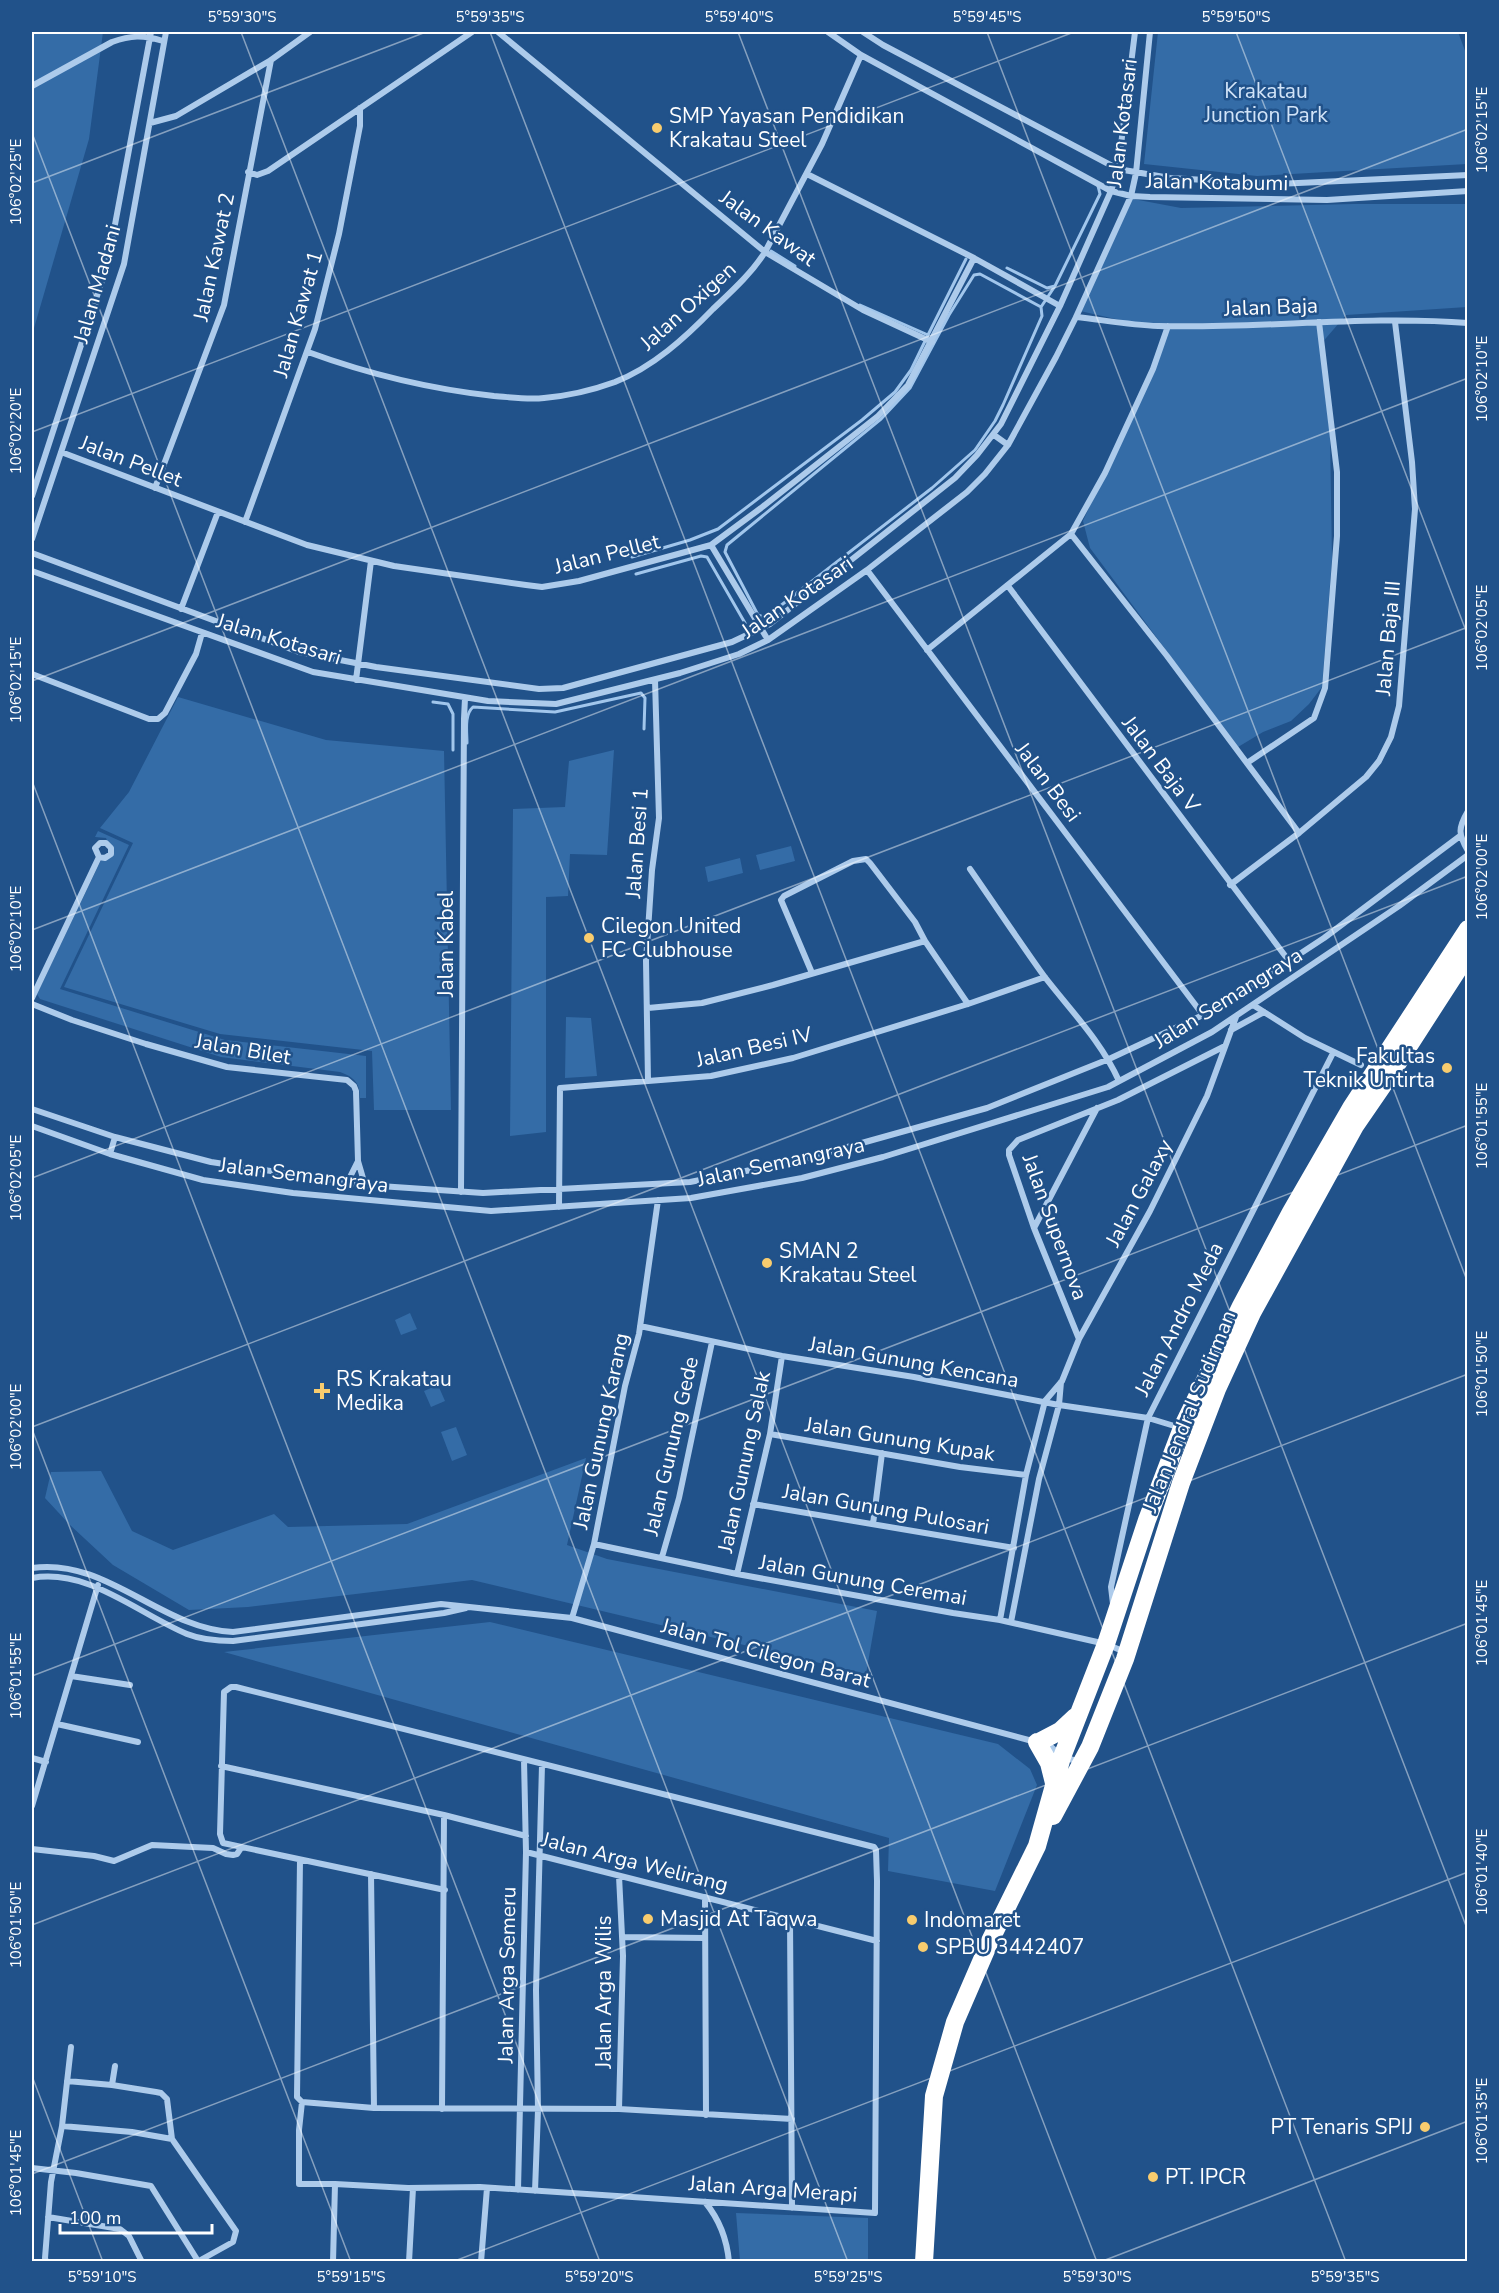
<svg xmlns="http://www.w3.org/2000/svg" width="1499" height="2293" font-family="'Nunito Sans',sans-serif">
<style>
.green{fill:#346ca7}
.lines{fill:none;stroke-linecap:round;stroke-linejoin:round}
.stream{stroke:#a1c6ec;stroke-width:3}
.street{stroke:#adcbeb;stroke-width:6}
.highway{stroke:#fff;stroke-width:18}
.ticks{fill:none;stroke:#fff;stroke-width:1.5;stroke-opacity:0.45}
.poi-dot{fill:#f8cc6e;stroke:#21528a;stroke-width:2}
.labels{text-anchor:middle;stroke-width:5;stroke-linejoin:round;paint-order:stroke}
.park-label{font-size:21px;fill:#d2e4f8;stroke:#21528a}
.poi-label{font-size:21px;fill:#fff;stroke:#21528a;text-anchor:start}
.street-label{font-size:21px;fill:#fff;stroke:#21528a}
.neatline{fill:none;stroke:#fff;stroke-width:2}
.ticks-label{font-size:15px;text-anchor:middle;fill:#fff}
</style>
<rect width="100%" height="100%" fill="#21528a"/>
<path class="green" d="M32,32H103L89,139L32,335Z
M1158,32H1458L1467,56V164L1257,176L1144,164Z
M1128,198L1181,208L1354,204H1467V307L1346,315L1320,345L1330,436L1332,559L1322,687L1309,704L1291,721L1263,732L1238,747L1090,548L1083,521L1169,331L1080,311Z
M178,697L326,740L444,751L451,1110H374L372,1051L220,1034L64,987L133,843L100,828L129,792Z
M614,750L607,855L570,854L568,896L546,897V1132L510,1136L513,809L565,807L569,761Z
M98,831L129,845L60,989L225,1040L366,1056V1098H360C360,1083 354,1077 340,1072L221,1057L40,999L37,994L102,858L106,857L110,848L106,838L95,837Z
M791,846L795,861L760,870L756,855Z
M740,858L743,873L708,882L705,867Z
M566,1017L591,1018L597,1076L565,1078Z
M410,1313L417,1329L401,1335L395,1320Z
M438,1385L445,1401L431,1407L424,1391Z
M456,1427L467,1455L452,1461L441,1432Z
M586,1458L567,1545L607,1559L877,1611L866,1674L472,1580L248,1607L189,1610L113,1565L70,1525L45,1498L51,1472L101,1471L132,1531L173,1550L274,1514L288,1527L407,1524Z
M490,1622L998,1744L1030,1769L1037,1785L995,1891L888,1871L889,1838L224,1652Z
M736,2213L868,2218V2261H740Z"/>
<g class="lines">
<path class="stream" d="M771,251L795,266
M1007,268L1047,288L1055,286L1100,194L1098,186
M860,305L928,335L966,259
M1041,307L980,274L974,275L949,315L910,388L881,419L727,545L725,552L758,615L763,617L775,610L932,488L975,450L995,421L1003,405L1042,316L1041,307L1055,286
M632,557L690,540L718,529L862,420L895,392L911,370L928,335
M636,574L701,556L707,557L745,623
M433,702L448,704L453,714V750
M467,743C467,732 464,715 473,707L555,712L641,693L645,698L644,729"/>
<path class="street" d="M498,32L765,252L863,310L932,342
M828,32L861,55L1111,191L1131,196L1150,197L1327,200L1468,191
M863,32L883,45L1118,169L1170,178L1277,184L1468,175
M32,86L112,42C131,35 143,35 163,41
M150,123L176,116L271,60L310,32
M248,172L257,175L268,171L472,32
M807,174L974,258L1060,306
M1076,317C1103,320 1131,325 1158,326C1261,329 1365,315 1468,323
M308,352C368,374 430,389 494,396C510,397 527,400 544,398C566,396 593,390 615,382C653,367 685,338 713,309C732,291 751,274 765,252L822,144L861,55
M994,435L1008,445
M61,452L307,545L394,566L526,585L542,587L579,581L711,545L761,508L878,416L908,385L974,258
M155,488L224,305L271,60
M32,496L108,262L151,32
M245,522L315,329L339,234L360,126V108
M1071,534L1167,656L1299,833
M32,539L124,264L166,32
M711,545L768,640
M32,553L299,652L376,667L539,689L563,688L732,642L770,624L955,478L977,455L1001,424L1060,306L1111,191L1118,169L1135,32
M867,570L1203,1015
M32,571L313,672L488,701L556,704L680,673L739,654L768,640L867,570L967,492L985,474L1008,445L1056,357L1076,317L1131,196L1136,173L1150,32
M1008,586L1289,961
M181,609L218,512
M927,650L1071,534L1105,473L1153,369L1168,326
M32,674L149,719H158L165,713L196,654L202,633
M356,680L371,561
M1247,763L1314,718L1325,688L1337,536V472L1319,322
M1468,811C1458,828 1458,834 1468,851
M970,869C995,905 1019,941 1044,976C1071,1011 1101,1041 1119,1081
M1230,885L1299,833L1366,777L1379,761L1391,737L1399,706L1415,509L1412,462L1395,322
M812,973L781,900L784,896L853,861L866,859L870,863L915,922L925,941
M32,998L99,857L95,848L100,843H106L111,848V854L105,858L99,857
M32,1004L72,1020L146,1044L227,1067L347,1080L354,1086L356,1091L358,1161L365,1185
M1253,1005L1305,1038L1361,1065
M648,1008L702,1003L773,985L925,941L968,1004
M1231,1030L1264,1012
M648,1081L646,961L652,870L659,818L655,680
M32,1109L115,1137L211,1162L365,1185L483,1193L690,1182L801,1160L987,1108L1109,1059L1203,1015L1289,961L1324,938L1460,836
M32,1126L110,1154L203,1180L293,1193L491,1211L691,1198L802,1178L883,1157L1108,1087L1212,1032L1399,906L1468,855
M110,1154L115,1137
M347,1183L358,1161
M461,1192L464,719L465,698
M559,1207L560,1088L711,1076L793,1058L968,1004L1045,977
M1034,1228L1097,1108
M640,1326L782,1356L914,1377L1059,1405L1148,1418L1181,1428
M1079,1339L1034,1228L1009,1155V1150L1018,1140L1118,1100L1225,1046
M770,1434L960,1467L1026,1475
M753,1504L1014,1548
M873,1524L882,1453
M594,1544L737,1574L953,1613L1000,1620L1106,1644L1125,1652
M662,1557L679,1498L712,1342
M32,1568C106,1557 161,1629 233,1632L441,1604L572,1618L1036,1742
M737,1574L770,1434L782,1356
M32,1578C88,1568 137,1613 187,1634C202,1640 217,1641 233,1641L444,1613L466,1608
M1113,1604L1111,1587L1148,1418L1333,1053
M572,1618L594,1544L625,1386L639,1334L658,1200
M1000,1620L1026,1475L1045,1401L1062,1381L1079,1339L1150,1211L1207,1096L1236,1017
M1011,1622L1039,1479L1059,1405L1061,1382
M71,1676L130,1685
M57,1724L138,1742
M1048,1744L1062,1757L1081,1762
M32,1758L46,1762
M221,1766L444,1815L526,1836
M32,1806L98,1585
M32,1849L94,1856L114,1861L152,1845L213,1848L226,1854L233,1855L237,1854L241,1848
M526,1852L877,1941
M300,1860L297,2097L302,2102L374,2108L619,2109L792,2119
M371,1874L374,2108
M705,1897L706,2115
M790,1920L792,2208
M623,1937L704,1938
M67,2081L112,2085L156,2092L161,2093L167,2099L172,2139L236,2231L233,2242L197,2262
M112,2085L115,2066
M302,2102L299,2130V2184H335L333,2262
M442,2109L444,1815
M619,2109L623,1956L619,1876
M62,2126L132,2132L172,2139
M32,2168L76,2173L151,2186L198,2261
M335,2184L408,2188L480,2187L875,2213L877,1881L876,1850L874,1847L236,1687H231L224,1692L220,1834L223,1843L445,1890
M518,2190L526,1852L524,1760
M535,2191L538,2110L536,1990L542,1765
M705,2202C719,2219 727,2239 729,2262
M48,2217L120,2229L129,2236L142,2262
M46,2262L45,2258L51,2182L62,2126L71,2047
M409,2262L413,2188
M481,2262L487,2188"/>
<path class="highway" d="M1037,1742L1049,1763L1054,1783
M1039,1742L1060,1731L1075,1717
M1053,1816L1090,1747L1125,1659L1181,1483L1217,1389L1252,1313L1355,1126L1388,1078L1468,954
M924,2262L934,2096L955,2022L990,1941L1037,1846L1062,1757L1106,1644L1147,1520L1182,1428L1241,1306L1291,1212L1351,1108L1468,929"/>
</g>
<path class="ticks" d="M241,32L1097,2262M490,32L1346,2262M738,32L1468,1931M987,32L1468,1283M1236,32L1468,636M32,133L848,2262M32,183L426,32M32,432L1074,32M32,681L1468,129M32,781L600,2262M32,930L1468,378M32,1178L1468,627M32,1427L1468,876M32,1429L351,2262M32,1676L1468,1125M32,1925L1468,1374M32,2076L103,2262M32,2174L1468,1623M452,2262L1468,1872M1100,2262L1468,2121"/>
<g class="poi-dot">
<circle cx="657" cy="128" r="6"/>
<circle cx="589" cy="938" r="6"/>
<circle cx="1447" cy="1068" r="6"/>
<circle cx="767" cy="1263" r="6"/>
<path d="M319 1382h6v6h6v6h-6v6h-6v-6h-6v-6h6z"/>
<circle cx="648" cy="1919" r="6"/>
<circle cx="912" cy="1920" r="6"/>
<circle cx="923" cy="1947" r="6"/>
<circle cx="1425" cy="2127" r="6"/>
<circle cx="1153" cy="2177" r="6"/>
</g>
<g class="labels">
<g class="park-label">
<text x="1266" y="98">Krakatau<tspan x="1266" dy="24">Junction Park</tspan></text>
</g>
<g class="poi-label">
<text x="669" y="123">SMP Yayasan Pendidikan<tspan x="669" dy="24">Krakatau Steel</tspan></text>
<text x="601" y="933">Cilegon United<tspan x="601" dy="24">FC Clubhouse</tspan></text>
<text x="1435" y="1063" text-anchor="end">Fakultas<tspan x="1435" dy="24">Teknik Untirta</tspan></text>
<text x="779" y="1258">SMAN 2<tspan x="779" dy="24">Krakatau Steel</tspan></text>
<text x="336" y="1386">RS Krakatau<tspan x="336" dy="24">Medika</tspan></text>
<text x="660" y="1926">Masjid At Taqwa</text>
<text x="924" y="1927">Indomaret</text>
<text x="935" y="1954">SPBU 3442407</text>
<text x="1413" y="2134" text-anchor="end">PT Tenaris SPIJ</text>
<text x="1165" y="2184">PT. IPCR</text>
</g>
<g class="street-label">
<text transform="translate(1122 123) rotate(-83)" y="7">Jalan Kotasari</text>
<text transform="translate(1217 182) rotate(1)" y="7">Jalan Kotabumi</text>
<text transform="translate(768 228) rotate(36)" y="7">Jalan Kawat</text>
<text transform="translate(214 257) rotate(-78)" y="7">Jalan Kawat 2</text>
<text transform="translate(97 284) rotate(-74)" y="7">Jalan Madani</text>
<text transform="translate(688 306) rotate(-42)" y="7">Jalan Oxigen</text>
<text transform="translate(1271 307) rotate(-2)" y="7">Jalan Baja</text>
<text transform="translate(298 314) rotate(-74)" y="7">Jalan Kawat 1</text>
<text transform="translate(131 461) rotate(21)" y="7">Jalan Pellet</text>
<text transform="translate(607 554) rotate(-14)" y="7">Jalan Pellet</text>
<text transform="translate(797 597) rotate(-34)" y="7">Jalan Kotasari</text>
<text transform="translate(1388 638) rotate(-85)" y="7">Jalan Baja III</text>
<text transform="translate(279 639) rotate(17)" y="7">Jalan Kotasari</text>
<text transform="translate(1161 764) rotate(53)" y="7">Jalan Baja V</text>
<text transform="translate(1048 782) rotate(53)" y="7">Jalan Besi</text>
<text transform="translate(637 843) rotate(-86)" y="7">Jalan Besi 1</text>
<text transform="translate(446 944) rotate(-90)" y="7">Jalan Kabel</text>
<text transform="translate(1228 998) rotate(-32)" y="7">Jalan Semangraya</text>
<text transform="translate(754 1047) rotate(-13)" y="7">Jalan Besi IV</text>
<text transform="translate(243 1049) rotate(10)" y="7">Jalan Bilet</text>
<text transform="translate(781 1162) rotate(-12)" y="7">Jalan Semangraya</text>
<text transform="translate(304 1175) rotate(7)" y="7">Jalan Semangraya</text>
<text transform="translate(1139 1193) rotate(-62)" y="7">Jalan Galaxy</text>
<text transform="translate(1055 1227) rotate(70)" y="7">Jalan Supernova</text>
<text transform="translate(1179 1319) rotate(-63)" y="7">Jalan Andro Meda</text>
<text transform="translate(914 1362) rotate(10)" y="7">Jalan Gunung Kencana</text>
<text transform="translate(1189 1411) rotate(-68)" y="7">Jalan Jendral Sudirman</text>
<text transform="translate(601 1431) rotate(-78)" y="7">Jalan Gunung Karang</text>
<text transform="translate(900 1439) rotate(9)" y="7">Jalan Gunung Kupak</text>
<text transform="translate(671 1446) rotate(-77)" y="7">Jalan Gunung Gede</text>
<text transform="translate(744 1462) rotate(-78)" y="7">Jalan Gunung Salak</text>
<text transform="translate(886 1509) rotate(10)" y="7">Jalan Gunung Pulosari</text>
<text transform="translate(863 1580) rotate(10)" y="7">Jalan Gunung Ceremai</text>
<text transform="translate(766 1653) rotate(15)" y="7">Jalan Tol Cilegon Barat</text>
<text transform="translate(635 1862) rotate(14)" y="7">Jalan Arga Welirang</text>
<text transform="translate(507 1975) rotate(-89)" y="7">Jalan Arga Semeru</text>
<text transform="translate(604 1992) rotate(-90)" y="7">Jalan Arga Wilis</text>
<text transform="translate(773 2189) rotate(4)" y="7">Jalan Arga Merapi</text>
</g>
</g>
<rect width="1499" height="2293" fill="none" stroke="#21528a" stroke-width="66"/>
<path d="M60 2224v9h152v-9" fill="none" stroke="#ffffff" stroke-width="3"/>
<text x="69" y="2224" font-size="18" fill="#ffffff" stroke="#21528a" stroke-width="4.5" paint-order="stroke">100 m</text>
<rect x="33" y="33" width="1433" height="2227" class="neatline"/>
<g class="ticks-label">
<text x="242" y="22">5°59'30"S</text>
<text x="490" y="22">5°59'35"S</text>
<text x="739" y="22">5°59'40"S</text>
<text x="987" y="22">5°59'45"S</text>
<text x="1236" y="22">5°59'50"S</text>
<text transform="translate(1482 130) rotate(-90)" y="5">106°02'15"E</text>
<text transform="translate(16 182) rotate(-90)" y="5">106°02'25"E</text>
<text transform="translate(1482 379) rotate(-90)" y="5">106°02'10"E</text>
<text transform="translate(16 431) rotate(-90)" y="5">106°02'20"E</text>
<text transform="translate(1482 628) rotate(-90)" y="5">106°02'05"E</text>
<text transform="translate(16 680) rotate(-90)" y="5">106°02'15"E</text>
<text transform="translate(1482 877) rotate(-90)" y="5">106°02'00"E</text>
<text transform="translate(16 929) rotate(-90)" y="5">106°02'10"E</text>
<text transform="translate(1482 1126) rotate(-90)" y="5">106°01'55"E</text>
<text transform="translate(16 1178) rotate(-90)" y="5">106°02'05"E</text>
<text transform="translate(1482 1374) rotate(-90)" y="5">106°01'50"E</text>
<text transform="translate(16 1427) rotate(-90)" y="5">106°02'00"E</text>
<text transform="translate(1482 1623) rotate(-90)" y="5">106°01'45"E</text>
<text transform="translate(16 1676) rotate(-90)" y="5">106°01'55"E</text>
<text transform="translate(1482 1872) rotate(-90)" y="5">106°01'40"E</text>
<text transform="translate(16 1925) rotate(-90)" y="5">106°01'50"E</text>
<text transform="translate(1482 2121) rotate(-90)" y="5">106°01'35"E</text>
<text transform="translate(16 2173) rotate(-90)" y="5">106°01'45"E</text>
<text x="102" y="2282">5°59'10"S</text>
<text x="351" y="2282">5°59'15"S</text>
<text x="599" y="2282">5°59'20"S</text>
<text x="848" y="2282">5°59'25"S</text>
<text x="1097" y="2282">5°59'30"S</text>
<text x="1345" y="2282">5°59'35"S</text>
</g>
</svg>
